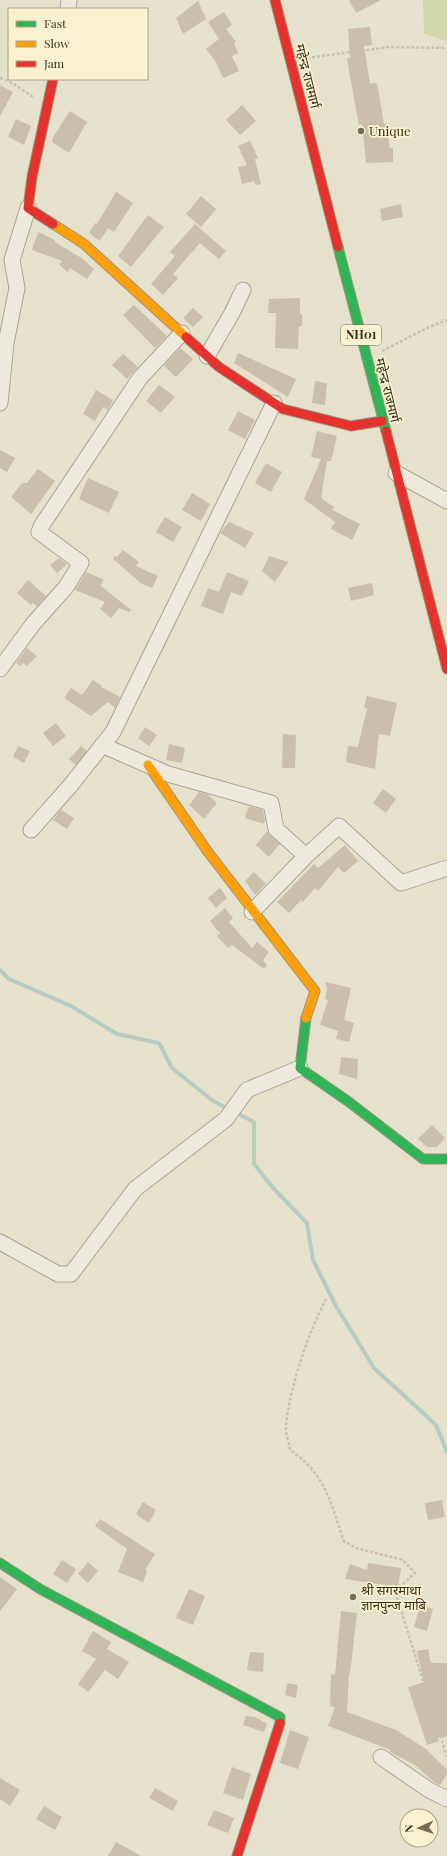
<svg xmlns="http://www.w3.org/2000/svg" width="447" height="1856" font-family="'Playfair Display','Noto Sans Devanagari',serif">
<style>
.green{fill:#d2d8ab}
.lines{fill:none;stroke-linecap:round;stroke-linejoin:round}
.stream{stroke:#b6ccc1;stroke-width:4}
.building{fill:#cabfaa}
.street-casing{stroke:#aba494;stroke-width:17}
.fast-casing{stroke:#9a9484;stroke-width:11}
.slow-casing{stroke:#9a9484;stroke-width:11}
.jam-casing{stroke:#9a9484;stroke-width:11}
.path{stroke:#c6c2b3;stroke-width:2.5;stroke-dasharray:3 2;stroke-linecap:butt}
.street{stroke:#edeadd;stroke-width:15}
.fast{stroke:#30b455;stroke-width:9}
.slow{stroke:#ff9f0a;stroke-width:9}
.jam{stroke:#e5322d;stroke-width:9}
.poi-dot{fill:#766d58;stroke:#f9f1cf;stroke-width:1.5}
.labels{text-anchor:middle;stroke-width:3.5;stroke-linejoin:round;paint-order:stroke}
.shield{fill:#f9f1cf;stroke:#736851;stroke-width:1}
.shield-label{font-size:12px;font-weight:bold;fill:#3a2e1b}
.street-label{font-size:13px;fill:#3a2e1b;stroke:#f9f1cf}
.poi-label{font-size:13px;fill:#3a2e1b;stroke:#f9f1cf;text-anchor:start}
</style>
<rect width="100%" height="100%" fill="#e6e1ca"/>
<path class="green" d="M423,0H447V41L424,34Z"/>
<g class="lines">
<path class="stream" d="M0,970L9,979L71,1006L117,1034L159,1043L172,1068L213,1101L254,1122V1164L274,1189L307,1223L313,1260L336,1306L374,1368L436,1425L447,1452"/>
</g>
<path class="building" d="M349,0H381L356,13Z
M198,1L206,19L183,34L176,18Z
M224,12L232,25L226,29L236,42L234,43L238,53L232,56L239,71L223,78L216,62L206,49L219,39L208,22Z
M370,27L372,45L364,46L370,84L377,83L384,124L386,123L390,148H393V162L366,163L362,124L359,125L349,71L347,58H350L348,29Z
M0,85L13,92L0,116Z
M242,105L256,121L240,135L226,120Z
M70,111L87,122L69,153L52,142L53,137Z
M16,119L31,126L24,145L8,137Z
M250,141L258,158L255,159L261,184L256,185L254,181L242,184L238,167L247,165L238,146Z
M116,192L133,203L114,232L108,228L100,241L89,233L95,223L97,224Z
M201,196L216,209L201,227L186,214Z
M401,204L403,217L382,221L380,209Z
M148,215L164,227L131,267L118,256Z
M195,224L226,251L219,259L200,243L173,274L178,278L163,295L151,284L175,256L170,252Z
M38,232L55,240V242L83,259L94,269L87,279L70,268L68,272L59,265L62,261L32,250Z
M300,298V314H302V326H299L298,349L275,348L276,313H268L269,299Z
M134,305L167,336L155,348L123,315Z
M193,308L203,317L193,327L183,318Z
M180,348L193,359L176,377L164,366Z
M238,353L296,379L288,397L234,363Z
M123,354L138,367L127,379L112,365Z
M315,381L327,383L325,405L312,403Z
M159,385L175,397L161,413L146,401Z
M96,390L113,400L108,410L103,407L95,421L83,414Z
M238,411L255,420L245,439L228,430Z
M317,431L337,436L331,461H327L321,498L334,507L332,510L360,524L352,540L331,529L335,522L304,499L321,459L311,457Z
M0,450L15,458L7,472L0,468Z
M266,463L282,472L271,492L255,483Z
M38,469L55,481L31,514L11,497L22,483H27Z
M88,478L119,492L109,513L79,499Z
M192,493L210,504L201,521L182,510Z
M165,517L182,527L173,542L156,532Z
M229,522L254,533L245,548L220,533Z
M123,550L139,562L136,566L158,576L152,588L142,584L113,559L114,556L117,557Z
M269,556L288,562L275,582L262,571Z
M59,558L67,564L57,573L50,565Z
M86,572L103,579L101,586L131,610L129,612L119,608L111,618L100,609L105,602L75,590Z
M227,572L249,581L242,596L231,592L223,614L201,606L208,588L219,592Z
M28,580L46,596L37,606L33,603L31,605L17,593Z
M372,583L374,595L351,601L348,588Z
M27,648L37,656L27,666L23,663L20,666L16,663Z
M93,680L102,686L101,687L120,697L115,708L108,702L91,716L64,698L71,688L82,695Z
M367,696L397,703L390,736L379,734L375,769L346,762L348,746L358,747L367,708H364Z
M56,723L66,736L53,746L43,733Z
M145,727L157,735L149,746L138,738Z
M283,734L296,735L295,768H282Z
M169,744L185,748L182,763L166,760Z
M18,746L30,751L24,763L13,757Z
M81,746L87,751L76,765L69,759Z
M383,789L396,799L386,813L373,803Z
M199,792L207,794L217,803L204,819L189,805Z
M249,806L263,810L265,820L264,824L245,818Z
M61,810L74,818L67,829L53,820Z
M267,831L280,844L269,857L256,845Z
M345,845L358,861L344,873L338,867L318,891L315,888L303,902L301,900L289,913L277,902L314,864L318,868Z
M254,872L266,884L255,895L245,881Z
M220,888L227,898L216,908L208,898Z
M225,908L233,918L229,922L252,948L257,942L269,952L263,960L267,965L264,969L232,945L228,948L217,936L220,933L210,921Z
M325,982L351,988L344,1020L354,1023L349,1042L336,1039L338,1031L320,1025L328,1000L325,999L327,989Z
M341,1057L358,1059L357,1079L339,1074Z
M432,1125L445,1138L437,1147H427L418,1139Z
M442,1500L445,1517L428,1520L425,1503Z
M143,1502L156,1510L149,1523L136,1514Z
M100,1519L155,1554L145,1570L147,1571L143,1582L118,1572L127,1549L95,1526Z
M62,1560L76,1569L67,1583L53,1574Z
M88,1562L98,1571L88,1583L78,1574Z
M368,1563L401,1568L398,1587L345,1579L350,1564L367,1570Z
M0,1577L17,1589L0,1611Z
M189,1589L205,1596L193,1625L176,1618Z
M420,1605L433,1609L427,1631L414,1627Z
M341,1611L357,1613L350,1674L349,1673L347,1712L396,1730L426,1749L447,1770V1775L440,1785L434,1782L415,1765L390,1752L391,1750L328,1726L335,1707L330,1706L331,1674L335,1675Z
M93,1631L111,1642L107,1649L129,1662L118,1679L105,1670L88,1692L78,1684L96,1659L82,1651Z
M428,1649L431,1663H447V1737L438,1738L439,1741L427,1745L408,1687L424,1682L417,1651Z
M250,1652L264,1653L263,1672L247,1670Z
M287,1683L298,1685L296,1698L285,1695Z
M246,1716L255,1717L267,1724L264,1732L243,1725Z
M290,1730L309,1737L298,1769L280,1763Z
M232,1767L251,1774L243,1800L223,1793Z
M0,1778L20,1790L10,1806L0,1799Z
M155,1788L178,1801L173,1811L149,1798Z
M44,1806L62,1817L55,1830L36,1819Z
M214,1810L234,1818L228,1833L207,1825Z
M116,1842L141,1856H108Z"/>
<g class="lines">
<g class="street-casing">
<path id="street" d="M68,9L69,0
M207,356L232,313L243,290
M0,403L6,343L17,288L12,260L28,208
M396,473L447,501
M0,669L33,624L66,587L81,563L39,532L42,525L140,378L182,333
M102,745L168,774L271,803L276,829L306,856L339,826L401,883L447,868
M31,830L70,786L113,732L274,403
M252,912L306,856
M0,1242L58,1274H71L135,1189L226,1119L247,1090L300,1068
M381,1757L429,1790L447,1799"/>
</g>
<g class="fast-casing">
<path id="fast" d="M338,247L386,431
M306,1018L300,1068L349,1102L423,1159H447
M0,1563L40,1589L280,1717V1723"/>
</g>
<g class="slow-casing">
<path id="slow" d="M53,224L84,244L186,337
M148,765L208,852L315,991L306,1018"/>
</g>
<g class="jam-casing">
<path id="jam" d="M275,0L338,247
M53,79L32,177L28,208L53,224
M186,337L219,367L283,409L351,426L382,421
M386,431L447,669
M237,1856L280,1723"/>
</g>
<path class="path" d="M307,58L389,47L447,48
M0,78L14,84L33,97
M382,351L427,328L447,320
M326,1299C308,1334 290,1386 286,1425C285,1433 289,1442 290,1450C327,1475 330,1503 344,1541L356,1548L403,1560L415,1573L395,1591L447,1757"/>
<use href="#street" class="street"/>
<use href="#fast" class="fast"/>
<use href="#slow" class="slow"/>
<use href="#jam" class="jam"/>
</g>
<g class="poi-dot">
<circle cx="361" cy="131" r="4"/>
<circle cx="353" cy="1597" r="4"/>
</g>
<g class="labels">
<rect class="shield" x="341" y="325" width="40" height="20" rx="3"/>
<g class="shield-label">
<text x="361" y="339">NH01</text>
</g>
<g class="street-label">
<text transform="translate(308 76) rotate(76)" y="5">महेन्द्र राजमार्ग</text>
<text transform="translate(388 390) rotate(76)" y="5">महेन्द्र राजमार्ग</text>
</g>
<g class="poi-label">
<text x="369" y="136">Unique</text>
<text x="361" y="1595">श्री सगरमाथा<tspan x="361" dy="15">ज्ञानपुन्ज माबि</tspan></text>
</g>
</g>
<rect x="8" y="8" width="140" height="72" fill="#f9f1cf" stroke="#ada387"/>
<rect x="16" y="21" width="20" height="6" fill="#30b455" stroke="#ada387"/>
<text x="44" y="28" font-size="12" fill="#3a2e1b">Fast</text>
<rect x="16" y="41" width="20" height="6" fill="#ff9f0a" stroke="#ada387"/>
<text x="44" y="48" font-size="12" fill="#3a2e1b">Slow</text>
<rect x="16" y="61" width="20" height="6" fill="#e5322d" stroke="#ada387"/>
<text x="44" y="68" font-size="12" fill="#3a2e1b">Jam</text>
<g transform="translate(419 1828) rotate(267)"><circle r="19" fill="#f9f1cf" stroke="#ada387"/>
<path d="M0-3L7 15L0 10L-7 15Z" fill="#766d58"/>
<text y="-6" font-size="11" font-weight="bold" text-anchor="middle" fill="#3a2e1b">N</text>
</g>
</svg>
